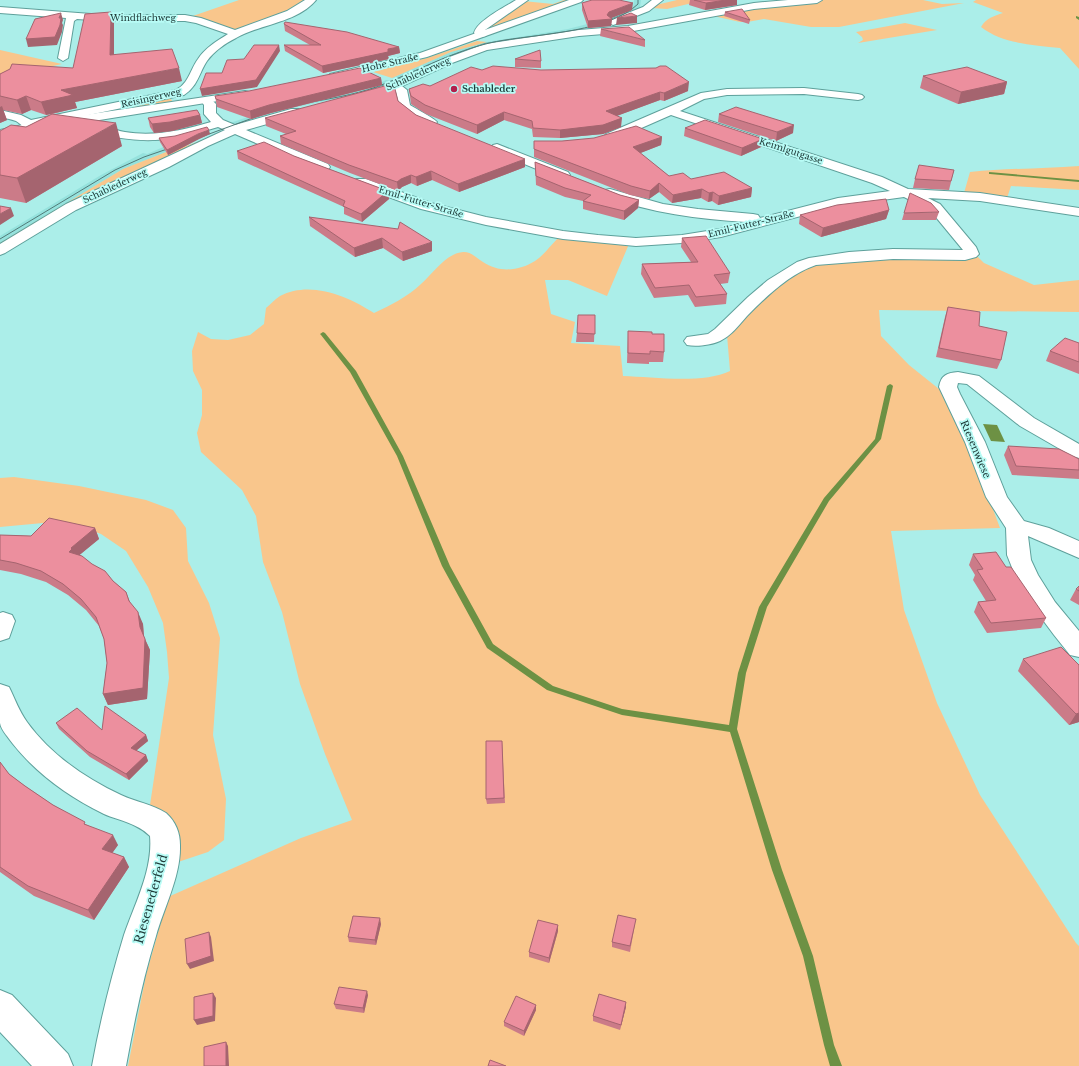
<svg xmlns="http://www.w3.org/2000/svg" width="1079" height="1066" font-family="'Libre Baskerville',serif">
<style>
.built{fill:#95e2dd}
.green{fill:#f9c68c}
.water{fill:#6d9144}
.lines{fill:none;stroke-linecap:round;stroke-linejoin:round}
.stream{fill:#6d9144;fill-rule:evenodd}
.minor-casing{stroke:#5ea09b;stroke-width:2}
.secondary-casing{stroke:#5ea09b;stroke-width:2}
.minor{fill:#fff;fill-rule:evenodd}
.secondary{fill:#fff;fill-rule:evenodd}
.tram{stroke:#517b78;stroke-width:1}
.wall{fill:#cb7b88}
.shaded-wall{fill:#a5646f}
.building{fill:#ec8f9e;stroke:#a5646f}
.poi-dot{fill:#b11f4c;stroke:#b8fcf6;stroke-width:1.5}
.labels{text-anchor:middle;stroke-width:3.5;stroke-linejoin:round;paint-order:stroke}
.far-street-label{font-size:9px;fill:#203c3a;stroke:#b8fcf6}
.far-poi-label{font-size:9px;font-weight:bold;fill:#203c3a;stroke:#b8fcf6;text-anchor:start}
.street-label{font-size:10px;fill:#203c3a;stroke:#b8fcf6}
.near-street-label{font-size:12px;fill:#203c3a;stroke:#b8fcf6}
</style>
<rect width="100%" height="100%" fill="#abeee9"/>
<path class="built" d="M634,0H641L640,7L636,10L589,27L481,45L462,51L399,79L392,78L451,52L475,44L568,29L595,22L628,10L633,7Z
M386,80L394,81L349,96L287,109L246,123H230L260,113L380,83Z
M175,142L184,145L123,169L0,243V236L101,175L143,153L147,154Z"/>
<path class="green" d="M239,0H309L300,7L235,31L190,17Z
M564,0H571L486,29L523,1L553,4Z
M677,0H705L667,9L652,8L656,5Z
M822,0H923L942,4L964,3L839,27H811L764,19L747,22H740L709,15L754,7Z
M976,0H1079V69L1060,48C1033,45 1003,44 981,27C986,18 994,16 1003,13L973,2Z
M905,23L937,30L858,43L863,40L862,37L856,32Z
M477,41L487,42L451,52L392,78L373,72L427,58Z
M0,50L62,64L0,78Z
M169,97L173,102L56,119Z
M224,132L0,247V243L123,169L184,145L186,146Z
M1079,166V190L1011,186L1007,198L964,193L970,172C1006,168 1043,169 1079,166Z
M559,237L629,244L607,296L568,280H545L551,314L575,322L571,343L620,346L623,376C653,377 704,384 730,371L727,335L758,302L802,268L832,259L977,256L984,263L1034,285L1079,280V312L879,310L881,336L909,365L944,393L968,442L1000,528L891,531L904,610L937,703L980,795L1076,943L1079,946V1066H128L146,975L168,897L301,838L352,820L325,754L300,684L282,612L263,562L256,516L242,490L201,452L197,433L202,415V390L193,371L192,351L198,332L211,339L228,340L250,335L264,324L266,308C270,305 275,299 280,296C310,280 348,296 374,313C391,305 407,297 421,284C431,275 441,261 453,255C468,248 472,255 483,262C499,273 519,271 535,261C544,255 551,245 559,237Z
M14,477L79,486L146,500L173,510L186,528L188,561L209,603L220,638L213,735L226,799L224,840L208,852L178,862C178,855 180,847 180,840C179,823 163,812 150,805L169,678L167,652L163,623L148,587L126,551L101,534L77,525L43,523L0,527V478Z"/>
<path class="water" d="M983,424L997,425L1005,442L991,441Z"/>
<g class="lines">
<path class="stream" d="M1076,16L1079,17V20L1076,18Z
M989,172L1079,180V182L990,174H989Z
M323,332L325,333L356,371L403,456L450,566L493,644L553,686L622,709L729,725L738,673L759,607L824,498L875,439L887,386L890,384L892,385L893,386L881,439L829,501L767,607L746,673L737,729L782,870L813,956L834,1045L842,1066H830L824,1045L803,956L772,870L730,732L622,715L547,690L487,648L442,566L397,456L350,372L321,335L320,334Z"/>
<g class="minor-casing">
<path id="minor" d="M305,0H316C297,23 260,24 236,38C226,43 214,51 207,61C199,73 198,86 184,95L36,126L35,130C26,132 23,125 16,121C11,119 5,118 0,118V110L21,115L31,120L176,90C189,83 190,70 198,59C205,48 217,41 228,34L196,23L185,21H104L77,19L74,21L68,58L63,61L58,58L66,18L0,13V7L104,15H185L201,18L235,30L287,11Z
M516,0H528L485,30L487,34L486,36C481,37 477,37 474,33C477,21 505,7 516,0Z
M652,0H663L649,11L616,24L613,25L608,22L610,20L643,7Z
M788,0H822L817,3L754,9L628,32L579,36L487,50L452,63L402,86L407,90L410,105C415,108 435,119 437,122L435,125C422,128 410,115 400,108L396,92L392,90L365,98L361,97L359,95L361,93L389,84L444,59L485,44L579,30L628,26L754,3Z
M804,88L858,94L862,95L864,97L862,99L858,100L804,94L727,95L704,99L680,111L882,177L908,189L980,193L1079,208V216L980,201L928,198L940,204L976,247L979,254L976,257L965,260L893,259L816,265C789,274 767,296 747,316C739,325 731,336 720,341C711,345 696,347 687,345L684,341L687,337L708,334L715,329L748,297L768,280L797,262L809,258L849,252L893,249L963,250L930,210L904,197L839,206L721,237L682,243L636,246L563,239L486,225L421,209L356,185L354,182L356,179H366L431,203L486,217L563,231L598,235L636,238L682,235L720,229L746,222C698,219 651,213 605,196L603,193L605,190L610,189L663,204L698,209L753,214L758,215L760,218L838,198L890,191L872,183L671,115L614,140H606L604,137L606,134L701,93L727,89Z
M207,98L211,99L216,104V113L223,120L235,125L291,109H299L301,112L299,115L246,130L328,164L330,167L328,170H318L235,134L208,146L169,167L76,210L5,253L0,255V244L66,204L225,130L218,127C166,143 139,145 86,130L84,127L86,124C97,122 113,130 125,132C155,137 183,130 211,122L204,114V105L201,101L203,99Z
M497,144L568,172L570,175L568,178H558L493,151L491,148L493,145Z
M958,372L979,376L1034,418L1079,444V458L1072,456L1020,426L967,384L958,383L957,387L960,394L985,442L1007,497L1024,521L1049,528L1079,541V558L1028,536L1031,560L1038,575L1055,602L1079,631V657L1070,655L1054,635L1031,604L1015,575L1007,555L1006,528L986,497L965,442L939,387C941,375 947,373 958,372Z
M3,612L12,615L15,621L9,638L0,641V613Z
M0,684L9,687C15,699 19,711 27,722C50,754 85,778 121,795C136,802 152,804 166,813C176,822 180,833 180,845C181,876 164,907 156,936C143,978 134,1022 126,1066H92C100,1022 111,978 124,935C135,903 153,870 150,836C137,823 120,821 104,814C69,797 37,774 13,744C9,738 1,730 0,723C0,711 0,696 0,684Z
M0,990L12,995L68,1054L73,1066H32L0,1032Z"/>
</g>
<g class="secondary-casing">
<path id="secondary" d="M569,0H583L581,2L427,57L334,79L329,76L330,74L420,53Z
M245,91L249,92L251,94L249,96L31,131L0,138V130L31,123Z"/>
</g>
<use href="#minor" class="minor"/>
<use href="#secondary" class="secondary"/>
<path class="tram" d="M305,103C329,99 353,95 376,87C419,71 459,47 505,40C543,34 610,31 638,4V0
M201,137L261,115
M0,239L115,170L144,157L176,146"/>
</g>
<path class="wall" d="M690,0H737V5L705,10L689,5Z
M582,3L632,10L611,18L612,19L611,26L588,28L582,10Z
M725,12L750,20L749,24L724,16Z
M114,23V55L182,81L75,102L77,108L52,114L122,146L26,203L0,198V131L26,127L52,114L46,115L31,110L22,114L3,110L7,120L0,123V74L10,69L73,68Z
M284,24L399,47L400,53L388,56L389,59L323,73L285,51L284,45H310L285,31Z
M601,29L645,40V47L600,36Z
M515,59L541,61V68L515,67Z
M482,70L688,91L664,101L660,100L616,116L621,127L603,134L560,138L533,137L532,129L504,120L477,134L426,114L411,104L409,89L430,86Z
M923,76L1007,82L1004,94L958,104L920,88Z
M381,78L382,85L271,113L251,119L217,107L215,96Z
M398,101L416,115L525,167L459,192L432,180L417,186L411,183L402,187L398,191L350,173L281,144L280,136L286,134L266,126L265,118Z
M719,114L793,133L776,141L718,122Z
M200,115L202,123L172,131L154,133L150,127L148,118Z
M685,128L763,139L761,147L741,156L684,136Z
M210,134L199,139L168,155L160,142L159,138Z
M662,137L661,145L640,153L669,176L752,188L751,197L718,205L712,201L708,202L701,198L672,203L659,192L649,199L630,195L534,157V141H562Z
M237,151L294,156L388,191L389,199L362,222L344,214V207L238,159Z
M535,162L620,195L639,200L638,208L624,220L583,209V201L565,197L536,185Z
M954,170L949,190L913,188L915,179Z
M889,210L886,219L821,237L799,224L800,215Z
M939,212L936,220H902L904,213Z
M309,217L432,251L403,261L383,248L355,257L310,226Z
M682,238L730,273L728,283L720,284L727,294L726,304L695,307L688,295L654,298L641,274L642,264L691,262L681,247Z
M948,307L979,326L1001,360L997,369L936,357L945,317Z
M595,315L594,342H576L577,333Z
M628,331L652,334L664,352L663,362H649V364L627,363Z
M1079,343V374L1046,361L1050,351Z
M1008,446L1079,459V479L1012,475L1004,455Z
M95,528L99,539L79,555L113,581L126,592L130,602L143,624L144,637L150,650L147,699L108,705L103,694L107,663L104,639L99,626L86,610L68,595L46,582L21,574L0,570V535L31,536Z
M973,554L1006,567L1046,618L1041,628L987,633L974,612L978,602L986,601L973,580L975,575L969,565Z
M1079,586V605L1070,600L1076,589Z
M1023,659L1079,665V722L1069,725L1018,671Z
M56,723L102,730L146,735L148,741L136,751L146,755L148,761L129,780L90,757L59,729Z
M502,741L505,803L487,804L486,799Z
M0,762L9,774L25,786L53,805L87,825L118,845L112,853L124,857L129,867L94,920L34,896L0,872Z
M381,924L376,945L349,942L348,937Z
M635,924L630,952L612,947V942Z
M558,925V931L549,963L529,957V952Z
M368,995L364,1013L336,1009L334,1004Z
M536,1005V1010L524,1036L504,1026V1022Z
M626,1007L620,1030L593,1021V1016Z"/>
<path class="shaded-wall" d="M726,0H737V5L705,10L706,3Z
M633,3L632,10L609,19H612L611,26L588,28V21L607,15L609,12Z
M111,12L114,23V68L110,55Z
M61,13L63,20L62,23L63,25L62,32L57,45L28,47L26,39L59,18Z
M637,16V23L616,25L617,18Z
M279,45L280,51L257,87L202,96L200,89Z
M399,47L400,53L388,56L389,59L323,73L322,66L388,49Z
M179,68L182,81L75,102L77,108L46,115L41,102L61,90Z
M381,78L382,85L271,113L251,119L250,111L269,105Z
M689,82L688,91L664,101V93Z
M1007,82L1004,94L958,104L961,92Z
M660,92V100L606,120V111Z
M26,96L31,110L22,114L17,100Z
M2,106L7,120L0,123V107Z
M504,112V120L477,134V125Z
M200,115L202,123L172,131L154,133L152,124Z
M622,118L621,127L603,134L560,138V130Z
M116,123L122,146L26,203L17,178Z
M794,125L793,133L776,141L777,132Z
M209,130L210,134L199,139L168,155L167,150L198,134Z
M662,137L661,145L633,156V147Z
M763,139L761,147L741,156L742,148Z
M525,159V167L459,192L458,184Z
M431,171L432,180L417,186L416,177Z
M411,175V183L402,187L398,191L397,182L401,179Z
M659,183V192L649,199L650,191Z
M752,188L751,197L718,205L719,196Z
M702,189L701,198L672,203L673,195Z
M388,191L389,199L362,222L361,214Z
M713,192L712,201L708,202L709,193Z
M639,200L638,208L624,220V211Z
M11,208L14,216L0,225V214Z
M889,210L886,219L821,237L823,228Z
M382,238L383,248L355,257L354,248Z
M432,242V251L403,261L402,252Z
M95,528L99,539L76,558L69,552L71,548Z
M138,612L143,624L144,638L140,627Z
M145,639L150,650L147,699L108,705L103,694Z
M1079,713V722L1069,725L1076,714Z
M146,735L148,741L133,753L131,748Z
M146,755L148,761L129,780L126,774Z
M113,835L118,845L108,859L102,849Z
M124,857L129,867L94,920L88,910Z
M380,918L381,924L376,945L375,940Z
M558,925V931L549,963V958Z
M209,932L211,937L214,961L190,969L187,964Z
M367,991L368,995L364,1013L363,1008Z
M213,993L216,998L215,1021L197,1025L194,1020Z
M626,1002V1007L620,1030L621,1025Z
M536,1005V1010L524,1036V1031Z
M226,1042L228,1046L229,1066H226Z"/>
<path class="building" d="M592,0H619L633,3L609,12L607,15L612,19L588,21L582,3Z
M694,0H726L706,3Z
M742,9L750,20L725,12Z
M111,12L110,55L172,49L179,68L61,90L73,95L41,102L26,96L17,100L0,96V74L10,69L12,64L73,68L85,14Z
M61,13L59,18H61L60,25L55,37L26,39L35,19Z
M631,13L637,16L617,18Z
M285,22L347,32L399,47L388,49V52L322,66L284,45H321L284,24Z
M629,27L645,40L601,29Z
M254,45H279L256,80L200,89L206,73H222L227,60L244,59Z
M540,50L541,61L515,59Z
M493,66L541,70L656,68L660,66H666L689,82L664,93L660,92L606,111L622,118L603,125L560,130L533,128L532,121L504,112L477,125L425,105L411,96L409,89L423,84L430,86L471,67L482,70Z
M967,67L1007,82L961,92L923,76Z
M360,68L381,78L269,105L250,111L216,99L215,96L249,91Z
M392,84L394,85L398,101L416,115L525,159L458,184L431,171L416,177L411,175L401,179L397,182L349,165L280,136L296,131L265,118Z
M736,107L794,125L777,132L719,114Z
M197,110L200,115L170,122L152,124L148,118Z
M52,114L116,123L17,178L0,175V131L11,125L26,127Z
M705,120L763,139L742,148L685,128Z
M636,126L662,137L633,147L669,176L683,173L691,179L724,172L752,188L719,196L713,192L709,193L702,189L673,195L659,183L650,191L631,186L534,149V141H562L594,138Z
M207,127L209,130L198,134L167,150L159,138L175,136Z
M264,142L294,156L388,191L361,214L343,206L345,201L237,151Z
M535,162L620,195L639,200L624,211L583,201L591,195L565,188L536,176Z
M919,165L954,170L951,181L915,179Z
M910,193L931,203L939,212L904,213Z
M886,199L889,210L823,228L800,215L837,205Z
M0,206L11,208L0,214Z
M309,217L398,229L400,222L432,242L402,252L382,238L354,248Z
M706,236L730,273L714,275L727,294L696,297L689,285L655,288L642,264L698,262L682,238Z
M948,307L980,312L979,326L1007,332L1001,360L939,348Z
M578,315H595V334L577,333Z
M628,331L652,332V334H664V352L650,351V354L628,353Z
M1065,338L1079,343V362L1050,351Z
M1008,446L1059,449L1079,459V470L1016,466Z
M49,518L95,528L71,548L72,549L69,552L82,556L92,564L105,571L113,581L126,592L129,601L138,612L140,627L145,639L143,688L103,694L107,663L104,639L96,617L81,599L63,584L41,571L16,563L0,560V535L31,536Z
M996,552L1006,567H1011L1046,618L991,623L978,602L996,600L977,570L983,569L973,554Z
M1079,586V591L1076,589Z
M1061,647L1079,665V713L1076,714L1023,659Z
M105,706L146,735L131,748L146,755L126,774L87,751L56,723L77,708L102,730Z
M486,741H502L504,798L486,799Z
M0,762L9,774L25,786L53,805L85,822L84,824L113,835L102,849L124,857L88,910L28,886L0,867Z
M618,915L636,919L630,946L612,942Z
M353,916L380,918L375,940L348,937Z
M538,920L558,925L549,958L529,952Z
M209,932L211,956L187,964L185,939Z
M339,987L367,991L363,1008L334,1004Z
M213,993V1016L194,1020V997Z
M599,994L626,1002L621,1025L593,1016Z
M516,996L536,1005L524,1031L504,1022Z
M226,1042V1066H204V1047Z
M490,1060L506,1066H488Z"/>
<circle class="poi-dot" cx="454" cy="89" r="4"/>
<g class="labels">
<g class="far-street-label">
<text x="143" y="21">Windflachweg</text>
<text transform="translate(390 63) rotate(-13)" y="3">Hohe Straße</text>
<text transform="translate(418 74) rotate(-24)" y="3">Schablederweg</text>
<text transform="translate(151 98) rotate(-13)" y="3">Reisingerweg</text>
<text transform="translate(791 151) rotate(18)" y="3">Keimlgutgasse</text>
<text transform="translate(115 186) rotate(-25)" y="3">Schablederweg</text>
<text transform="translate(421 202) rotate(17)" y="3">Emil-Futter-Straße</text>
<text transform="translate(751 224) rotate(-14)" y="3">Emil-Futter-Straße</text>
</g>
<g class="far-poi-label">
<text x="462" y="92">Schableder</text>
</g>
<g class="street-label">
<text transform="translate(976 449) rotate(67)" y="4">Riesenwiese</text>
</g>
<g class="near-street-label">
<text transform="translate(151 899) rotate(-74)" y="4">Riesenederfeld</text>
</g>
</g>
</svg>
